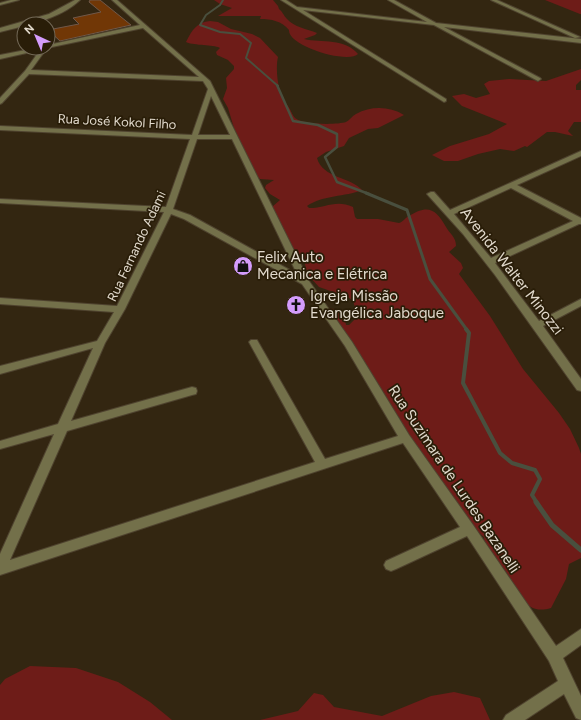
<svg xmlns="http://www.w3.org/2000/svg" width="581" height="720" font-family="Figtree,sans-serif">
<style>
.green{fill:#6e1c18}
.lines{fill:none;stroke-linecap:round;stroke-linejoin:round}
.stream-far4{stroke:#494f3e;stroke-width:2}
.stream-far3{stroke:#494f3e;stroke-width:2.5}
.stream-far2{stroke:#494f3e;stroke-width:3}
.stream-far1{stroke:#494f3e;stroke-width:4}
.stream{stroke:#494f3e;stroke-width:5}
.building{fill:#713706;stroke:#705849}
.minor-casing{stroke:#4f432f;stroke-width:2}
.minor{fill:#73704a;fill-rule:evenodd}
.labels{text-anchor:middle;stroke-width:3.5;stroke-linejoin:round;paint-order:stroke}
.far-street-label{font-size:13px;fill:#e2dacd;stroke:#291d08}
.poi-label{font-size:15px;fill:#e2dacd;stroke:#291d08;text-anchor:start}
.street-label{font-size:15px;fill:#e2dacd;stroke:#291d08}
</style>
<rect width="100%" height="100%" fill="#332611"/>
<path class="green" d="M214,0H273L278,6L279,9C283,12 283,15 287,19C294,27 307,29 317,33L315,35L304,39C322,43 345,38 358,54C348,64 288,46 289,30C282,21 271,19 260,19L261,16H218L232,8L220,4Z
M545,0H581V14H580Z
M210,21L218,22L231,29L252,34L260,38L278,57C275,70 278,97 288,106C291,110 292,115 295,118C303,125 337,125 346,122C350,120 352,116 356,114C371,106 389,106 404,115L378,128L368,129L349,138L344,146L326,152L317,158C322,178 351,177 362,190C345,197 323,195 307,206L309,208C326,208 336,199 353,207L355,217L357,219H378L399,223C403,222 405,218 409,216C428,204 436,209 446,227C450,234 456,237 456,246L449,252L461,263L463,268L459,274L490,316L523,369L559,413L570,429L579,448L581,454V558L569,564L566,579L551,608C521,617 517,584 503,568C499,563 492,558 486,554L484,537L461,518L408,436L399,417L344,344L326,308L341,310L344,313L346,325H349L358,316L353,301L348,297L319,287L308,275L304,261L291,254L272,207L280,200L270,194L265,188L266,185L274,180L260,179L254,174L234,128L228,108L223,99L227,88L226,78L234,69V66L228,60L217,55L216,52L220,48L218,47C211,45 191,45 186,42C192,30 197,22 210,21Z
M581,69V80L576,85V90H581V122H574L568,131L573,136L555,132H547L527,147L525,146L514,151L500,149L478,154L458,161H444L432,155L450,146L489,134L507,124L462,106L452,96L464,94L476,98L490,94L484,84L489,81L509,79L546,81Z
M30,666L76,668L118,682L150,702L172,720H0V685L5,679Z
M454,692L480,698L490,720H260L298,711L314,693L323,695L334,707L382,716L431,696Z"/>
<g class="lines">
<path class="stream-far4" d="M223,0L220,5L206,15L200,25L220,32L240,34L251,43L246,58L278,86"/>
<path class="stream-far3" d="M277,85L293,121L318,125L337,134V147L325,157L337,182L369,194"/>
<path class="stream-far2" d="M366,193L407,210L430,279L467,330"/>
<path class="stream-far1" d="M466,329L469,333L463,383L500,453L512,463L535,470L540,479L532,495L537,503"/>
<path class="stream" d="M536,502L552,525L581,550"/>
</g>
<path class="building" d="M90,0H100L131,25L60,41L48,30L79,24L73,18L101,12L89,2Z"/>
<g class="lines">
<g class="minor-casing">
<path id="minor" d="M11,0H19L0,5V3Z
M75,0H80C59,20 26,25 0,32V28L49,14Z
M112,0H117L210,81L309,281L352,342L409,435L473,525L556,646L581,629V645L563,658L581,696V720L576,718L564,694L525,720H503L506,715L558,681L549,661L467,536L396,569L391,571L386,569L384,565L386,561L460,527L403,443L0,575V554L54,434L0,449V441L58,424L93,348L0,374V366L97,341L114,312L0,304V298L117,306L164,212L0,203V199L166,207L190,139L0,130V126L192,135L208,89L203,81L29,74L2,103L0,104V98L25,71L40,50L0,59V55L36,48H48V45L140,25ZM143,28L199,77L31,70L47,48ZM211,96L230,135H198ZM197,139H232L297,274L190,215L173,209ZM171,214L184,219L302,284L345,346L398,436L325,459L257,340H251L249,342L315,462L10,560L67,431L192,395L196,394L197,391L196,388L192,387L71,421L105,343L125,309Z
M281,0H286L297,7L427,22L388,0H394L436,23L581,39V43L444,27L540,78L541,79L538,81L434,25L303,10L446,99V101L444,102Z
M491,0H497L580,37L575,38Z
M581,151V156L517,185L581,218V224H579L495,263L539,321L581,299V306L543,326L581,379V391L577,390L495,275L463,234L427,194L431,192H434L450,210ZM511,188L573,221L491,258L454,214Z"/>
</g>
<use href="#minor" class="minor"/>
</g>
<defs>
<g id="shop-disc" transform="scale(1)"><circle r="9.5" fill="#d49cfc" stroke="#291d08"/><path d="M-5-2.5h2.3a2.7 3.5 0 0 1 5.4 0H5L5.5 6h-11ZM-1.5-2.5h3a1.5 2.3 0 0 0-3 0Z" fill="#111"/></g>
<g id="church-disc" transform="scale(1)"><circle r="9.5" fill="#d49cfc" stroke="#291d08"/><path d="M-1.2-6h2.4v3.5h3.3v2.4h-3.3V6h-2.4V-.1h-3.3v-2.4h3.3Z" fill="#111"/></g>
</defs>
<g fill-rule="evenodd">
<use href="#shop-disc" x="243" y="266"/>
<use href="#church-disc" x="296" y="305"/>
</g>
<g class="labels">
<g class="far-street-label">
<text transform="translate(117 121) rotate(3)" y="5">Rua José Kokol Filho</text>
<text transform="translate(136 246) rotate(-65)" y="5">Rua Fernando Adami</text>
</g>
<g class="poi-label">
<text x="257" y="262">Felix Auto<tspan x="257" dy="17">Mecanica e Elétrica</tspan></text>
<text x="310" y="301">Igreja Missão<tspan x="310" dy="17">Evangélica Jaboque</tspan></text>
</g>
<g class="street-label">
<text transform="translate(512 271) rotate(52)" y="5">Avenida Walter Minozzi</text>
<text transform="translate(454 479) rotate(56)" y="5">Rua Suzimara de Lurdes Bazanelli</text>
</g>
</g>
<g transform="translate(36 36) rotate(316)"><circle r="19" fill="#291d08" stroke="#736957"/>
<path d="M0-3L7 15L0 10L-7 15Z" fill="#d49cfc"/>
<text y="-6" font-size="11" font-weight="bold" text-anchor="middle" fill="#e2dacd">N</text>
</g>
</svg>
